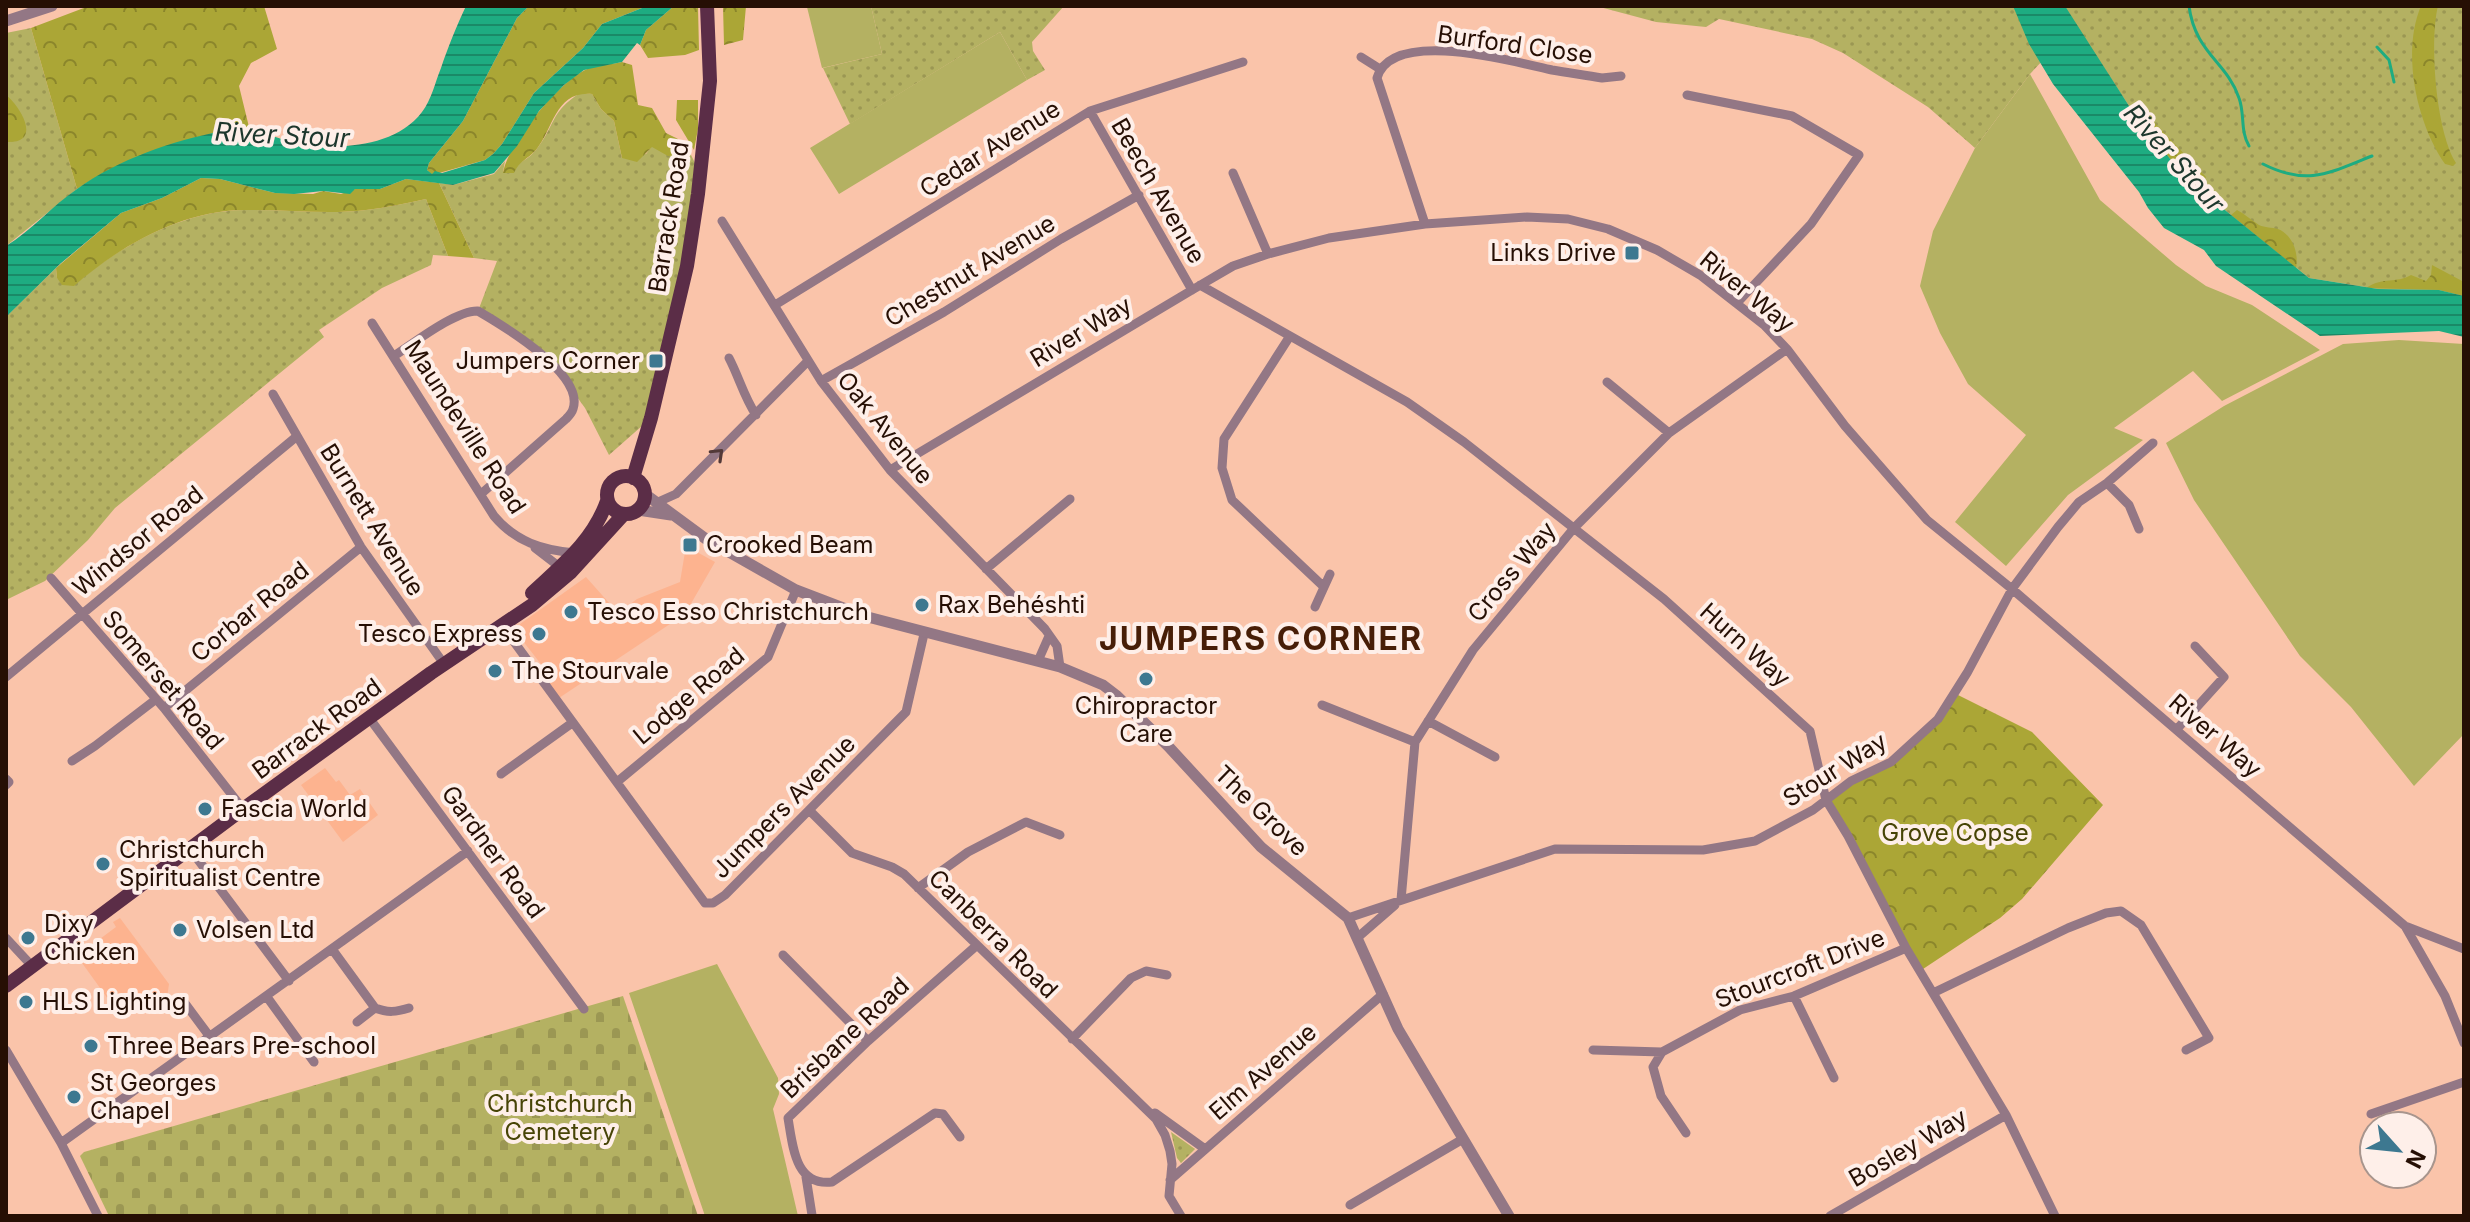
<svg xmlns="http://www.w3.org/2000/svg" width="2470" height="1222" font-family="Inter,sans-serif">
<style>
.built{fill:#fdb38f}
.grass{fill:url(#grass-dots)}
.forest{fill:url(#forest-crowns)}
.cemetery{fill:url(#cemetery-stones)}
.park{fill:#b4b162}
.water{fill:url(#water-rules)}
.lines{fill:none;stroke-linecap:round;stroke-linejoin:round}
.stream{stroke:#1eac81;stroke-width:3}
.minor{stroke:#937785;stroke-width:9}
.tertiary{stroke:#937785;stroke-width:11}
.primary{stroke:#5b2d47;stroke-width:14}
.oneway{stroke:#523938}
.poi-dot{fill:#3d7890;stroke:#feefe9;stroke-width:3}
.labels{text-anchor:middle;stroke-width:8;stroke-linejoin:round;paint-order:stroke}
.street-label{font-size:24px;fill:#260f04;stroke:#feefe9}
.poi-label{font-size:24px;fill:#260f04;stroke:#feefe9;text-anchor:start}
.park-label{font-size:24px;fill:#474406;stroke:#feefe9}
.water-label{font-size:26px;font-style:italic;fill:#1d372d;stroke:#feefe9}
.district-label{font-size:32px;font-weight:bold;letter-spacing:2px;fill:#471e07;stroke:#feefe9}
</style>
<defs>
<pattern id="grass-dots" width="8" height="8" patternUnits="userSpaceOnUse" patternTransform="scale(2)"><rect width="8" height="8" fill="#b4b162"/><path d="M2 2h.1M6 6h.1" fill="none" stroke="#9b9753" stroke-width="1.8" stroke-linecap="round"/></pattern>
<pattern id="forest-crowns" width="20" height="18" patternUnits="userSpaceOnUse" patternTransform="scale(2)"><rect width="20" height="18" fill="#aba636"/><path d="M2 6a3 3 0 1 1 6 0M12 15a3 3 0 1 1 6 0" fill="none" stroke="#8b862b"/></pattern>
<pattern id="cemetery-stones" width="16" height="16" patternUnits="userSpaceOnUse" patternTransform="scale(2)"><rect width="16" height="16" fill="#b4b162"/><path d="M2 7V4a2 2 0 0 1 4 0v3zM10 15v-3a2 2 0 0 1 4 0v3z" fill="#9b9753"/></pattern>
<pattern id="water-rules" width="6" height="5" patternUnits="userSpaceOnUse" patternTransform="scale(2)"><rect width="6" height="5" fill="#1eac81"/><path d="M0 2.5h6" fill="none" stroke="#1a8a67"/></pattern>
</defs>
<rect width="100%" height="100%" fill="#fac4aa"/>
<path class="built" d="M686,546L715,562L685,614L556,700L537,675L544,668L519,636L520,624L586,577L618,613L637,599L680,582Z
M325,768L336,782L339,780L350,795L360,789L378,815L343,842L301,785Z
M120,918L169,984L167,998L153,1009L145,998L121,1017L77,956L116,927L113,922Z"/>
<path class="grass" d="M871,6H1064L1032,42L1033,51L1045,70L1027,80L1000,32L850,124L823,68L882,54Z
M1596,6H2464V296L2439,290L2378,289L2309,278L2199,189L2171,160L2131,109L2076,25L2030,74L1975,148L1928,107L1843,53L1812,39L1719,19L1706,27L1656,22Z
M31,28L77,189L6,246V33Z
M580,93L592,94L601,109L614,121L622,158L646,154L652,146C676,155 662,159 686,145L701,175L651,418L609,455L585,408L556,368L478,311L497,261L474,258L439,183L453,185L494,174L505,161L503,172C514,166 528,160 536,150C555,126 550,112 580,93Z
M426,199L448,256L433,255L431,265L382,288L319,330L324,337L115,508L88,540L45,581L6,600V317L56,268L57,278L74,285C120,246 181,211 244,210C284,209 326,215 366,210C386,208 406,203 426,199Z
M1171,1132L1195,1149L1181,1163L1177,1158Z"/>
<path class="forest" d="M89,6H264L277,49L251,63L239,86L249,127C188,136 129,155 77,189L31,28Z
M529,6H647L602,24L583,48L534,93L502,144L493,154L485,160L432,175L427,170L429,163L463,121L517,18Z
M674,6H698L699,50L685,55L648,58L640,45L646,30Z
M723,6H746L743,40L724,45Z
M2421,6H2438C2429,42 2436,132 2456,163L2453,166L2445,164C2417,124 2401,53 2421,6Z
M622,62L632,65L638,105L652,108L666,133L678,139L680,149L674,155L668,156L652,147L637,162L622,158L614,121L601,109L592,94C555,91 554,128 536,150C528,159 519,161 514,173H503C507,145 558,83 585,70C596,65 610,65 622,62Z
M6,95C21,107 43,144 6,142Z
M677,100H698V129L694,150L676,120Z
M2138,105L2206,177L2199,189L2171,160L2131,109Z
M201,178L220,179L275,193L313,194L323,191L341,194L355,189H380L406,179L439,183L474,258L448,256L426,199C406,203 386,208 366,210C326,215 284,209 244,210C180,211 120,246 74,286L62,285L57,278L56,268L121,213L162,198Z
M2237,210C2245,214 2251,220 2259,225C2265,228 2272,227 2278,229C2293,235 2299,254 2296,268L2231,215Z
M2432,265L2464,282V296L2439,290L2366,288C2385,276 2395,284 2411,275L2426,281L2431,275Z
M1954,693L2032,732L2103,805L2022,899L2000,918L1920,971L1826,800C1879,769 1921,746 1954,693Z"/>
<path class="cemetery" d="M623,996L698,1216H109L80,1156L84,1152Z"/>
<path class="park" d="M871,6L882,54L822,68L807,7Z
M1000,32L1027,80L839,194L810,148Z
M2030,74L2100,200L2176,265L2206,286L2252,305L2320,350L2222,401L2193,371L2114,428L2143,440L2068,495L2006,566L1955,522L2026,435L1968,384L1940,333L1920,286L1933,231L1975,148Z
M2399,340L2464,344V734L2414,786L2351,707L2300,656L2194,500L2166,443L2224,406L2343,344Z
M717,964L778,1078L779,1094L773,1109L798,1216H705L629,993Z"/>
<path class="water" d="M466,6H529L517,18L463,121L429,163L427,170L432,174L435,171L442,173L485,160L493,154L502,144L534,93L583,48L602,24L647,6H674L646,30L640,45L637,43L622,62L584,70L564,85L539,111L517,146L494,173L453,185L406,179L380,189H355L350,194L323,191L294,194L275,193L220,179L201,178L162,198L121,213L60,264L6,317V246C32,230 52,206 77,189C119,159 172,141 222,131C258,124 271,140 304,144C343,150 396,146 422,112C432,99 435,82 441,68C448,47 457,25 466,6Z
M2013,6H2065L2131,109L2171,160L2199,189L2309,278L2378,289L2439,290L2464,296V337L2439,331L2320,336L2216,266L2204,250L2164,228L2148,208L2139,192L2053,84L2029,44Z"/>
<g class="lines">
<path class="stream" d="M2189,6C2195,53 2227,62 2239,98C2245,114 2240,131 2249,146
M2377,47L2389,60L2394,82
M2263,164C2308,187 2331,172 2372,156"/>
<path class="minor" d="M1361,57L1380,69
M1687,95L1792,116L1859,155L1811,224L1737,303
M1090,111L1192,290
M1233,173L1268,254
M722,221L821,381L890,470L1045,629L1057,646L1060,667
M1425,224L1377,78C1392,27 1515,62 1552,70C1569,73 1585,75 1602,78L1621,76
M1200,285L1407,402L1464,442L1664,599L1810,731L1826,800L1848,836L1906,948L2006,1115L2055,1216
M775,305L1090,111L1243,62
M372,323L494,516C516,542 542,550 575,553
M1290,336L1224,439L1222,468L1232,500L1324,587
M394,356C414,343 456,310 478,311C502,325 585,374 573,409C572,413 569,416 566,419L481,494
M729,358C739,377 744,397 756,415
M821,381L944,312L1061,239L1139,195
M1607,382L1669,433
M273,394L361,547L444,664
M890,470L1192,290L1233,266L1268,254L1329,238L1425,224L1527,217L1568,219L1608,229L1657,250L1700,275L1764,325L1787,349L1845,426L1927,520L2012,589L2405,926L2464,949
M2107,483L2129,505L2139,529
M658,502L676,494L808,361
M535,548L561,568
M986,569L1070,499
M51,578L164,708L243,809
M1315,607L1330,574
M501,624L705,903H713L725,895L906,712L924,634
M1038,661L1049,636
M6,677L296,437
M1322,705L1415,742
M164,708L361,547
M370,719L584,1009
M1428,721L1495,757
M2177,729L2224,677L2195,646
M72,761L95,746L155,700
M501,774L572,723
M6,779L9,782L6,785
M617,782L768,657L796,590
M809,810L852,853L892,867L904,874L1156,1119L1165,1135L1170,1151L1172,1164L1169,1196L1181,1216
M190,849L289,981
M918,888L968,852L1026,822L1060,835
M1401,900L1415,742L1473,650L1574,528L1669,433L1787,349
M1348,918L1555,849L1703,850L1755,841L1813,810L1851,781L1891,762L1938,719L1967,673L2012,589L2058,527L2079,502L2107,483L2153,443
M2405,926L2445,996L2464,1043
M6,938L32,966
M1357,938L1395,905
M332,949L375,1008C388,1013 396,1012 409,1008
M783,955L868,1041
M1933,993L2068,928L2106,913L2121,911L2141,925L2209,1038L2186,1050
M1794,996L1834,1078
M267,997L314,1062
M181,998L210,1037
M357,1022L375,1008
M1072,1039L1131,978L1146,971L1167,975
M6,1050L61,1143L98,1216
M1593,1050L1662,1052
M1155,1113L1205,1149
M2371,1114L2464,1082
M1686,1133L1661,1096L1653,1067L1662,1052L1740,1010L1794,996L1906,948
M960,1137L943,1114L935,1113L832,1182C795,1186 793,1147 788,1118L868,1041L976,946
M61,1143L468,851
M806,1177L812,1215
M1170,1180L1383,994
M1350,1205L1463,1139
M1830,1216L2006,1115"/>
<path class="tertiary" d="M6,21L52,6
M645,494L706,539L796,590L864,616L1060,667L1103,685L1116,695L1168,746L1261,847L1348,918L1398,1029L1509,1216
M638,510L671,515"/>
<path class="primary" d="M607 495a19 19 0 1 1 38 0a19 19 0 1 1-38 0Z
M633,478L651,418L687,266L698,194L710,81L707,6
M532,593C562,565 593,541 607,501
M6,986L243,809L431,673L532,605L570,573L623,515"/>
</g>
<defs><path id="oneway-chevron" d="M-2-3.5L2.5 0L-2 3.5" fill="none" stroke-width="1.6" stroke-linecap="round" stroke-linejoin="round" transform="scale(2)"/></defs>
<use class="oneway" href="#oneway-chevron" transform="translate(718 454) rotate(-44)"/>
<g class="poi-dot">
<rect x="1624" y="245" width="16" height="16" rx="4"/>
<rect x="648" y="353" width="16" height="16" rx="4"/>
<rect x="682" y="537" width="16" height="16" rx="4"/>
<circle cx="922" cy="605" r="8"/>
<circle cx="571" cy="612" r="8"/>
<circle cx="539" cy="634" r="8"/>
<circle cx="495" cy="671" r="8"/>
<circle cx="1146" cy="679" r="8"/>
<circle cx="205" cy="809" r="8"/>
<circle cx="103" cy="864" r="8"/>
<circle cx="180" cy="930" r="8"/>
<circle cx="28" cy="938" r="8"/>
<circle cx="26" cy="1002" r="8"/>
<circle cx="91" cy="1046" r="8"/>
<circle cx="74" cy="1097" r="8"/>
</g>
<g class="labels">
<g class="street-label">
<text transform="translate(1515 45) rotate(8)" y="8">Burford Close</text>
<text transform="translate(990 149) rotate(-32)" y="8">Cedar Avenue</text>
<text transform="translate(1158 191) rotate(60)" y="8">Beech Avenue</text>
<text transform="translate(669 217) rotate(-81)" y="8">Barrack Road</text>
<text transform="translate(970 271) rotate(-31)" y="8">Chestnut Avenue</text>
<text transform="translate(1747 292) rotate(39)" y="8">River Way</text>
<text transform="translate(1081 332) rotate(-31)" y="8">River Way</text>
<text transform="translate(465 427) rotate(57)" y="8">Maundeville Road</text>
<text transform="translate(885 428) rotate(51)" y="8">Oak Avenue</text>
<text transform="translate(372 520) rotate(58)" y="8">Burnett Avenue</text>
<text transform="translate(138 541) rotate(-39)" y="8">Windsor Road</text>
<text transform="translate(1512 572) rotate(-50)" y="8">Cross Way</text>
<text transform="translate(250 612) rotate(-39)" y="8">Corbar Road</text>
<text transform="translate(1745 645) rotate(42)" y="8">Hurn Way</text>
<text transform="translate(163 680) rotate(50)" y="8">Somerset Road</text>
<text transform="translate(689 696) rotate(-40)" y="8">Lodge Road</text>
<text transform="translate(317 729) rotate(-36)" y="8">Barrack Road</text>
<text transform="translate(2215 736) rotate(41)" y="8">River Way</text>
<text transform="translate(1835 770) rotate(-32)" y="8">Stour Way</text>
<text transform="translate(784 807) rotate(-45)" y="8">Jumpers Avenue</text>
<text transform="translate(1261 811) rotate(44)" y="8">The Grove</text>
<text transform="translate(493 852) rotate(54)" y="8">Gardner Road</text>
<text transform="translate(993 934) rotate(45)" y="8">Canberra Road</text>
<text transform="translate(1800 969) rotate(-21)" y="8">Stourcroft Drive</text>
<text transform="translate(845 1038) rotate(-43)" y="8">Brisbane Road</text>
<text transform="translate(1263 1072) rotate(-41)" y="8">Elm Avenue</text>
<text transform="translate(1908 1148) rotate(-30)" y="8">Bosley Way</text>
</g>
<g class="poi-label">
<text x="1616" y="261" text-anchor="end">Links Drive</text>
<text x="640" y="369" text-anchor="end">Jumpers Corner</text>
<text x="706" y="553">Crooked Beam</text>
<text x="938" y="613">Rax Behéshti</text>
<text x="587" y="620">Tesco Esso Christchurch</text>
<text x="523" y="642" text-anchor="end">Tesco Express</text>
<text x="511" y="679">The Stourvale</text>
<text x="1146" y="714" text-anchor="middle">Chiropractor<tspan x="1146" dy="28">Care</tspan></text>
<text x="221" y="817">Fascia World</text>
<text x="119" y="858">Christchurch<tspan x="119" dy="28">Spiritualist Centre</tspan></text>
<text x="44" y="932">Dixy<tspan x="44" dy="28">Chicken</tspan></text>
<text x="196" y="938">Volsen Ltd</text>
<text x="42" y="1010">HLS Lighting</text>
<text x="107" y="1054">Three Bears Pre-school</text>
<text x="90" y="1091">St Georges<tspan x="90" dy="28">Chapel</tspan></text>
</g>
<g class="park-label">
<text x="1955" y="841">Grove Copse</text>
<text x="560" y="1112">Christchurch<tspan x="560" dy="28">Cemetery</tspan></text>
</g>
<g class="water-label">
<text transform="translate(282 135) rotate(3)" y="9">River Stour</text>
<text transform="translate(2174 158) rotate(48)" y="9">River Stour</text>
</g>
<g class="district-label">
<text x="1261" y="650">JUMPERS CORNER</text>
</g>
</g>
<rect width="2470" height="1222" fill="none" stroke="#260f04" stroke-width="16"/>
<g transform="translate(2398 1150) rotate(117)"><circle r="38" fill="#feefe9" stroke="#a8958d" stroke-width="2"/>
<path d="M0-6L14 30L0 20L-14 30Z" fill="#3d7890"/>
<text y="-12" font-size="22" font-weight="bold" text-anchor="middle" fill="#260f04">N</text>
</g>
</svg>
